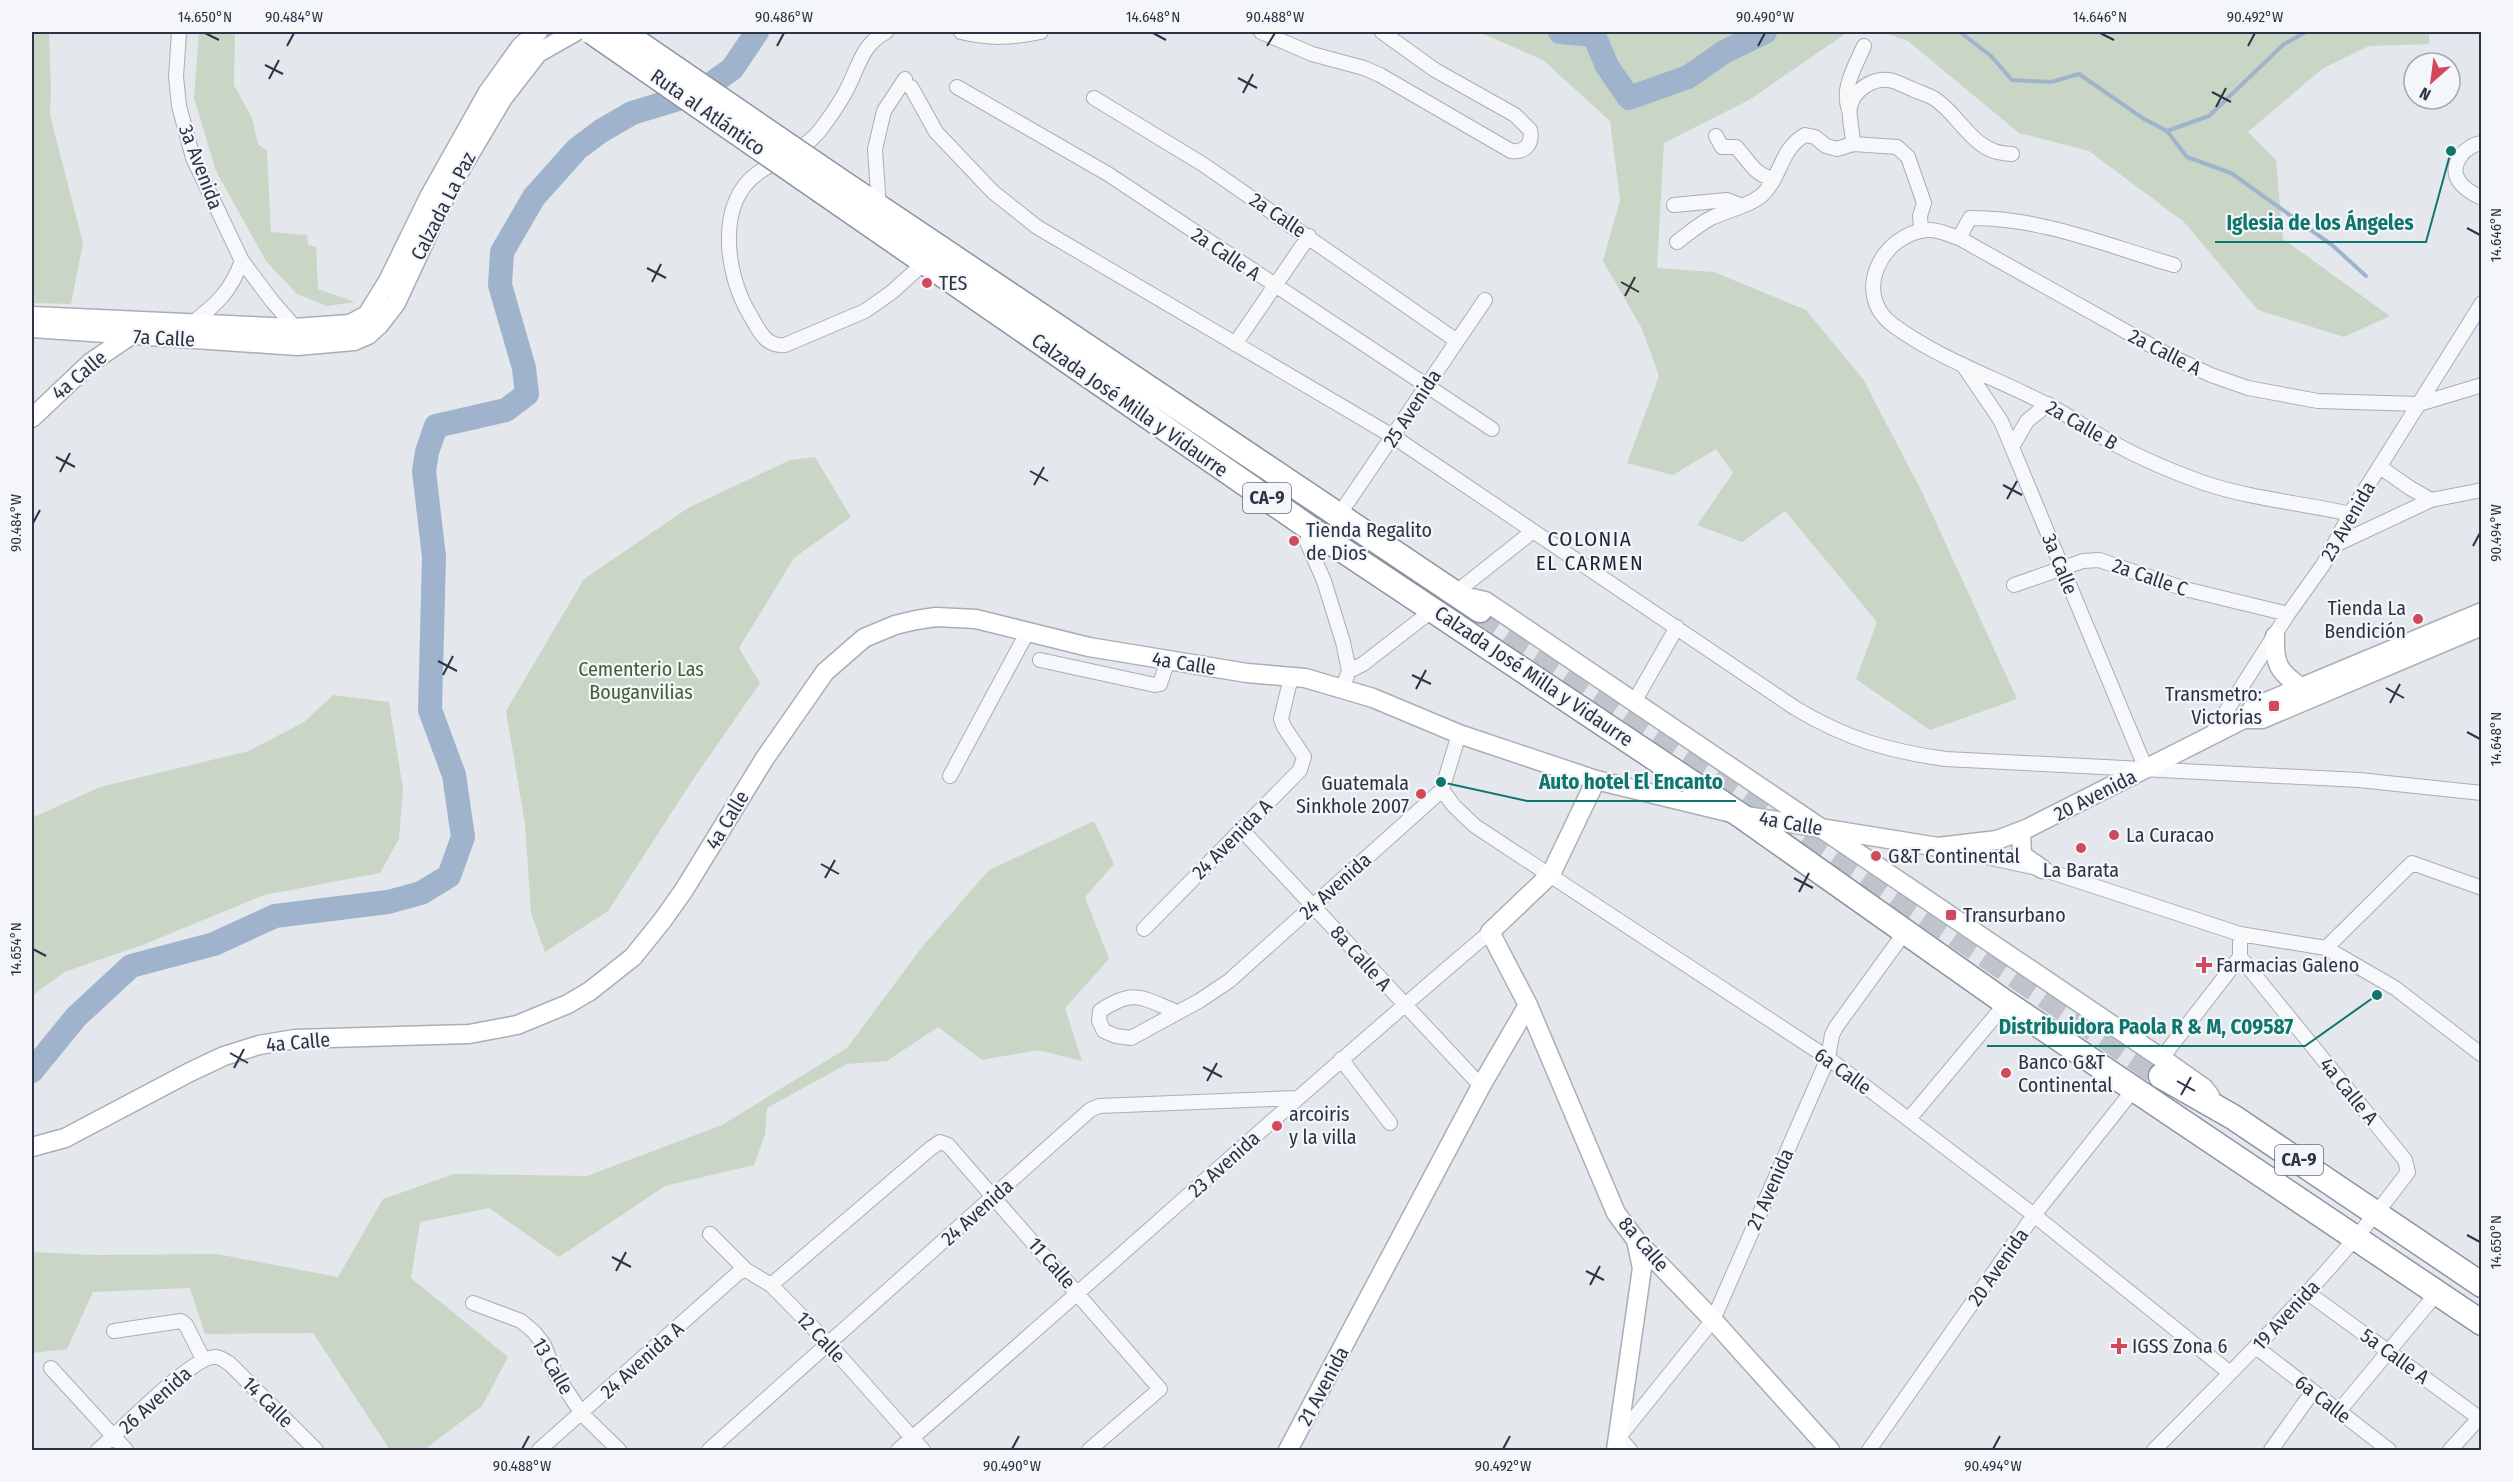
<svg xmlns="http://www.w3.org/2000/svg" width="2513" height="1482" font-family="'Fira Sans Condensed',sans-serif">
<style>
.green{fill:#c9d6c5}
.lines{fill:none;stroke-linecap:round;stroke-linejoin:round}
.stream{stroke:#9fb4cc;stroke-width:4}
.river{stroke:#9fb4cc;stroke-width:24}
.highway-tunnel{stroke:#bfc3cb;stroke-width:24;stroke-dasharray:24 12;stroke-linecap:butt}
.street-casing{stroke:#a9aeb7;stroke-width:16}
.secondary-casing{stroke:#a9aeb7;stroke-width:21}
.highway-casing{stroke:#8b94a3;stroke-width:27}
.street{stroke:#f7f8fa;stroke-width:14}
.secondary{stroke:#fff;stroke-width:18}
.highway{stroke:#fff;stroke-width:24}
.highway-bridge-casing{stroke:#8b94a3;stroke-width:27;stroke-linecap:butt}
.highway-bridge{stroke:#fff;stroke-width:24}
.ticks{fill:none;stroke:#2b3445;stroke-width:2}
.poi-dot{fill:#d1495b;stroke:#f4f6f9;stroke-width:2}
.labels{text-anchor:middle;stroke-width:4.5;stroke-linejoin:round;paint-order:stroke}
.shield{fill:#f4f6f9;stroke:#676e7b;stroke-width:1.5}
.shield-label{font-size:18px;font-weight:bold;fill:#2b3445}
.street-label{font-size:20px;fill:#2b3445;stroke:#f4f6f9}
.poi-label{font-size:20px;fill:#2b3445;stroke:#f4f6f9;text-anchor:start}
.park-label{font-size:20px;fill:#3f6138;stroke:#f4f6f9}
.neighbourhood-label{font-size:21px;letter-spacing:1.5px;fill:#1d2536;stroke:#f4f6f9}
.leader{fill:none;stroke:#0f766e;stroke-width:2}
.callout-dot{fill:#0f766e;stroke:#f4f6f9;stroke-width:2}
.callout-label{font-size:21px;text-anchor:middle;font-weight:bold;fill:#0f766e;stroke:#f4f6f9;stroke-width:4.5;stroke-linejoin:round;paint-order:stroke}
.neatline{fill:none;stroke:#2b3445;stroke-width:2}
.ticks-label{font-size:15px;text-anchor:middle;fill:#2b3445}
</style>
<rect width="100%" height="100%" fill="#e4e7ec"/>
<path class="green" d="M32,32H49L51,91L50,115L83,243L71,304L32,303Z
M199,32H235L234,85L252,118L258,144L267,151L271,232L307,235L308,245L316,247L318,289L355,302L327,306L297,294L266,261L216,171L194,98Z
M1479,32H1848L1749,100L1664,143L1657,268L1714,272L1806,310L1863,379L1922,492L2017,699L1930,730L1856,679L1877,622L1785,511L1742,542L1697,525L1733,473L1716,449L1673,475L1627,463L1659,376L1642,329L1603,261L1620,200L1610,121L1543,60Z
M1882,32H2429V44L2369,46L2322,69L2248,132L2276,160L2283,239L2390,316L2344,337L2258,310L2184,222L2089,151L2019,133L1908,41Z
M815,457L851,517L794,558L739,648L760,683L692,781L608,911L545,952L531,913L525,824L506,711L584,579L688,508L790,460Z
M333,695L389,702L403,789L399,839L380,873L264,895L145,944L64,972L32,996V818L100,787L249,751L304,722Z
M1094,821L1114,864L1085,897L1109,959L1065,1008L1082,1061L1038,1050L982,1060L938,1027L887,1061L847,1064L767,1108L765,1135L754,1165L665,1186L559,1257L489,1208L420,1222L411,1278L508,1357L482,1406L424,1450H390L313,1333L205,1334L190,1288L93,1292L67,1349L32,1353V1252L95,1255L217,1254L338,1277L383,1199L454,1174L587,1176L722,1125L847,1048L922,947L989,870Z"/>
<g class="lines">
<path class="stream" d="M1960,32L1991,56L2012,80L2051,82L2079,74L2144,119L2167,131L2209,116L2284,44L2306,32
M2167,131L2187,157L2231,173L2332,245L2366,276"/>
<path class="river" d="M1560,32L1594,35L1607,66L1629,98L1688,77L1724,52L1765,32
M32,1071L76,1017L131,966L214,944L275,916L388,902L421,893L449,876L463,837L454,775L430,710L434,557L424,471L427,452L436,426L506,410L527,394L524,368L500,285L502,252L534,197L577,149L601,131L632,113L698,93L732,69L757,32"/>
<path class="highway-tunnel" d="M1480,610L2161,1076"/>
<g class="street-casing">
<path id="street" d="M179,32L176,77L179,106L193,158L242,261L272,301L299,332
M886,32C861,45 859,67 846,91C839,104 830,117 821,129C804,151 780,157 758,173C715,203 726,276 750,315C759,330 765,347 785,345L865,311L892,292L924,263
M961,32C990,39 1012,38 1041,32
M1261,32L1312,54L1364,68L1380,75L1511,151C1525,153 1533,144 1530,130L1515,115L1435,70L1382,32
M911,87L936,132L993,192L1037,227L1394,437L1795,708C1845,738 1887,751 1946,759L2359,780L2482,793
M957,87L1108,174L1492,429
M1094,98L1204,165L1457,341
M1849,110C1841,88 1855,67 1864,46
M1716,136L1722,147H1736C1747,158 1755,176 1772,178
M2482,143C2465,145 2448,165 2459,181C2464,189 2473,194 2482,198
M1853,144C1853,133 1848,115 1850,107C1854,89 1875,76 1893,81C1900,83 1907,87 1914,90C1921,93 1929,95 1935,99C1953,111 1965,133 1981,144C1992,152 1999,153 2012,154
M1674,205L1727,200L1740,205
M879,207L875,149L884,111L905,79
M1959,238L1970,218C2040,217 2108,246 2174,265
M1677,242C1688,234 1699,224 1711,218C1726,211 1751,205 1762,195C1781,178 1780,149 1805,135L1815,137L1826,146L1837,149L1853,144L1897,147L1908,157L1924,203L1920,216L1921,231
M192,323C218,303 230,292 242,261
M1235,344L1309,236
M1963,365L2001,421L2146,769
M2012,447L2027,421L2048,404
M2380,467L2410,488L2431,500
M2351,514C2302,503 2252,499 2204,483C2173,472 2142,459 2113,443C2090,431 2069,415 2046,404C1996,378 1939,359 1893,325C1851,294 1882,233 1928,230C1938,229 1949,235 1959,238L2168,355L2211,375L2248,388L2318,401L2419,404L2482,385
M1339,515L1485,300
M1311,529L1307,542L1324,581L1343,642L1349,671L1342,689
M2333,546L2431,500L2482,490
M2014,585L2083,561L2099,560L2185,589L2288,614
M1455,593L1532,532
M1040,660L1155,685L1160,684L1168,660
M1349,671L1363,664L1434,609
M1634,702L1677,627
M2211,735L2288,614L2323,565L2353,509L2482,303
M950,776L1028,631
M1442,790L1454,806L1475,826L1828,1058L2034,1215L2230,1373
M1241,829L1481,1086
M1949,849L2042,869L2240,934L2326,948L2395,988L2482,1055
M1144,929L1300,770L1304,757L1284,727L1281,719L1291,677
M2326,948L2412,863L2482,888
M1177,1012C1142,998 1134,988 1100,1011L1099,1021L1104,1031L1116,1036L1131,1038L1199,1001L1229,981L1442,790L1459,734
M1341,1059L1390,1123
M2161,1059L2240,957V934
M1909,1119L2006,1003
M710,1234L746,1270L771,1285L828,1343L923,1450
M771,1285L931,1148L940,1142L948,1145L1160,1389L1089,1450
M2308,1293L2482,1420
M473,1303L521,1321L534,1332L544,1345L555,1373L582,1414L619,1450
M114,1331L181,1321L186,1325L203,1359
M2256,1347L2389,1450
M51,1368L126,1450
M2339,1411L2437,1293
M98,1450C119,1433 193,1354 216,1357C220,1357 225,1361 229,1363L316,1450
M539,1450L738,1273L746,1270
M709,1450L1090,1110L1099,1106L1296,1098
M898,1450C1097,1279 1290,1101 1490,932
M1630,1450L1619,1437L1713,1320L1828,1058L1832,1035L1836,1027L1905,932
M1869,1450L2034,1215L2134,1089
M2154,1450C2242,1361 2333,1273 2408,1172L2405,1160L2240,957
M2271,1450L2313,1391
M2450,1450L2482,1415"/>
</g>
<g class="secondary-casing">
<path id="secondary" d="M33,316L294,328L350,324L367,315L388,281L429,197L488,92L521,46L538,32
M32,328L297,346L354,341L368,335L379,325L396,303L449,189L503,98L538,53L575,32
M32,418L90,363L131,335
M1467,597L1485,601L2170,1064L2204,1088L2210,1096
M2275,636C2274,663 2278,672 2301,687
M2244,719H2262L2482,626
M1596,780L1551,874L1490,932L1528,1005L1616,1213L1636,1240L1713,1320L1830,1450
M2021,831L2022,855L2042,869
M32,1147L65,1138L190,1072L224,1056L259,1045L295,1039L469,1034L517,1025L568,1004L590,991L633,957L662,921L684,890L765,758L825,672L864,638L895,625L916,620L936,617L976,619L1089,647L1247,673L1305,678L1373,698L1459,734L1596,780L1740,815L1938,847L1997,840L2026,829L2244,719L2254,707L2482,612
M1288,1450L1481,1086L1528,1005
M1616,1450L1642,1268L1636,1240"/>
</g>
<g class="highway-casing">
<path id="highway" d="M834,177L1480,610
M823,192L1311,529L1740,815L2006,1003L2482,1323
M2161,1076L2233,1117L2482,1285"/>
</g>
<use href="#street" class="street"/>
<use href="#secondary" class="secondary"/>
<use href="#highway" class="highway"/>
<g class="highway-bridge-casing">
<path id="highway-bridge" d="M592,32L823,192
M622,32L834,177"/>
</g>
<use href="#highway-bridge" class="highway-bridge"/>
</g>
<path class="ticks" d="M205,33L219,40M1153,33L1166,40M2100,33L2114,40M287,46L294,33M777,46L784,33M1267,46L1275,33M1758,46L1765,33M2248,46L2255,33M265,65L283,74M1238,78L1257,88M269,79L279,60M2212,92L2231,102M1243,93L1253,74M2216,107L2226,88M2467,228L2480,235M647,268L666,278M652,282L661,264M1621,282L1639,292M1625,296L1635,277M56,457L75,467M1030,471L1048,481M60,472L70,453M1034,485L1044,467M2003,485L2022,495M2007,499L2017,481M33,523L40,510M2473,546L2480,533M438,661L457,671M443,675L453,656M1412,675L1431,684M2386,688L2404,698M1416,689L1426,670M2390,703L2400,684M2467,732L2480,739M821,864L839,874M825,878L835,860M1794,878L1813,888M1799,892L1809,873M33,949L46,956M230,1053L248,1063M1203,1067L1222,1077M234,1068L244,1049M1207,1081L1217,1063M2177,1081L2195,1091M2181,1095L2191,1077M2467,1235L2480,1242M612,1257L631,1267M616,1271L626,1252M1586,1271L1604,1280M1590,1285L1600,1266M522,1449L529,1436M1012,1449L1019,1436M1503,1449L1510,1436M1993,1449L2000,1436"/>
<g class="poi-dot">
<circle cx="927" cy="283" r="6"/>
<circle cx="1294" cy="541" r="6"/>
<circle cx="2418" cy="619" r="6"/>
<rect x="2268" y="700" width="12" height="12" rx="3"/>
<circle cx="1421" cy="794" r="6"/>
<circle cx="2114" cy="835" r="6"/>
<circle cx="2081" cy="848" r="6"/>
<circle cx="1876" cy="856" r="6"/>
<rect x="1945" y="909" width="12" height="12" rx="3"/>
<path d="M2201 956h6v6h6v6h-6v6h-6v-6h-6v-6h6z"/>
<circle cx="2006" cy="1073" r="6"/>
<circle cx="1277" cy="1126" r="6"/>
<path d="M2116 1337h6v6h6v6h-6v6h-6v-6h-6v-6h6z"/>
</g>
<g class="labels">
<g class="shield">
<rect x="1243" y="483" width="48" height="30" rx="4.5"/>
<rect x="2275" y="1145" width="48" height="30" rx="4.5"/>
</g>
<g class="shield-label">
<text x="1267" y="504">CA-9</text>
<text x="2299" y="1166">CA-9</text>
</g>
<g class="street-label">
<text transform="translate(708 112) rotate(35)" y="7">Ruta al Atlántico</text>
<text transform="translate(201 167) rotate(69)" y="7">3a Avenida</text>
<text transform="translate(443 206) rotate(-63)" y="7">Calzada La Paz</text>
<text transform="translate(1278 215) rotate(34)" y="7">2a Calle</text>
<text transform="translate(1226 254) rotate(34)" y="7">2a Calle A</text>
<text transform="translate(164 338) rotate(3)" y="7">7a Calle</text>
<text transform="translate(2165 352) rotate(27)" y="7">2a Calle A</text>
<text transform="translate(79 375) rotate(-40)" y="7">4a Calle</text>
<text transform="translate(1130 405) rotate(35)" y="7">Calzada José Milla y Vidaurre</text>
<text transform="translate(1412 408) rotate(-57)" y="7">25 Avenida</text>
<text transform="translate(2082 425) rotate(30)" y="7">2a Calle B</text>
<text transform="translate(2348 521) rotate(-60)" y="7">23 Avenida</text>
<text transform="translate(2060 564) rotate(68)" y="7">3a Calle</text>
<text transform="translate(2150 577) rotate(19)" y="7">2a Calle C</text>
<text transform="translate(1184 663) rotate(9)" y="7">4a Calle</text>
<text transform="translate(1534 676) rotate(34)" y="7">Calzada José Milla y Vidaurre</text>
<text transform="translate(2095 795) rotate(-27)" y="7">20 Avenida</text>
<text transform="translate(727 820) rotate(-59)" y="7">4a Calle</text>
<text transform="translate(1791 823) rotate(10)" y="7">4a Calle</text>
<text transform="translate(1232 839) rotate(-45)" y="7">24 Avenida A</text>
<text transform="translate(1335 886) rotate(-42)" y="7">24 Avenida</text>
<text transform="translate(1361 958) rotate(48)" y="7">8a Calle A</text>
<text transform="translate(298 1042) rotate(-5)" y="7">4a Calle</text>
<text transform="translate(1843 1071) rotate(36)" y="7">6a Calle</text>
<text transform="translate(2349 1091) rotate(51)" y="7">4a Calle A</text>
<text transform="translate(1224 1164) rotate(-42)" y="7">23 Avenida</text>
<text transform="translate(1770 1189) rotate(-66)" y="7">21 Avenida</text>
<text transform="translate(977 1212) rotate(-42)" y="7">24 Avenida</text>
<text transform="translate(1644 1244) rotate(49)" y="7">8a Calle</text>
<text transform="translate(1052 1263) rotate(49)" y="7">11 Calle</text>
<text transform="translate(1998 1267) rotate(-55)" y="7">20 Avenida</text>
<text transform="translate(2286 1315) rotate(-47)" y="7">19 Avenida</text>
<text transform="translate(821 1337) rotate(47)" y="7">12 Calle</text>
<text transform="translate(2395 1356) rotate(36)" y="7">5a Calle A</text>
<text transform="translate(642 1360) rotate(-42)" y="7">24 Avenida A</text>
<text transform="translate(553 1366) rotate(60)" y="7">13 Calle</text>
<text transform="translate(1323 1386) rotate(-62)" y="7">21 Avenida</text>
<text transform="translate(2323 1399) rotate(38)" y="7">6a Calle</text>
<text transform="translate(155 1400) rotate(-42)" y="7">26 Avenida</text>
<text transform="translate(268 1402) rotate(45)" y="7">14 Calle</text>
</g>
<g class="poi-label">
<text x="939" y="290">TES</text>
<text x="1306" y="537">Tienda Regalito<tspan x="1306" dy="23">de Dios</tspan></text>
<text x="2406" y="615" text-anchor="end">Tienda La<tspan x="2406" dy="23">Bendición</tspan></text>
<text x="2262" y="701" text-anchor="end">Transmetro:<tspan x="2262" dy="23">Victorias</tspan></text>
<text x="1409" y="790" text-anchor="end">Guatemala<tspan x="1409" dy="23">Sinkhole 2007</tspan></text>
<text x="2126" y="842">La Curacao</text>
<text x="1888" y="863">G&amp;T Continental</text>
<text x="2081" y="877" text-anchor="middle">La Barata</text>
<text x="1963" y="922">Transurbano</text>
<text x="2216" y="972">Farmacias Galeno</text>
<text x="2018" y="1069">Banco G&amp;T<tspan x="2018" dy="23">Continental</tspan></text>
<text x="1289" y="1121">arcoiris<tspan x="1289" dy="23">y la villa</tspan></text>
<text x="2132" y="1353">IGSS Zona 6</text>
</g>
<g class="park-label">
<text x="641" y="676">Cementerio Las<tspan x="641" dy="23">Bouganvilias</tspan></text>
</g>
<g class="neighbourhood-label">
<text x="1590" y="546">COLONIA<tspan x="1590" dy="24">EL CARMEN</tspan></text>
</g>
</g>
<path class="leader" d="M2451 151L2426 242H2215M1441 782L1527 801H1736M2377 995L2305 1046H1987"/>
<g class="callout-dot">
<circle cx="2451" cy="151" r="6"/>
<circle cx="1441" cy="782" r="6"/>
<circle cx="2377" cy="995" r="6"/>
</g>
<g class="callout-label">
<text x="2320" y="230">Iglesia de los Ángeles</text>
<text x="1631" y="789">Auto hotel El Encanto</text>
<text x="2146" y="1034">Distribuidora Paola R &amp; M, C09587</text>
</g>
<rect width="2513" height="1482" fill="none" stroke="#f4f6f9" stroke-width="66"/>
<g transform="translate(2432 81) rotate(208)"><circle r="28" fill="#f4f6f9" stroke="#a4a8b1" stroke-width="1.5"/>
<path d="M0-4.5L10 22L0 15L-10 22Z" fill="#d1495b"/>
<text y="-9" font-size="16" font-weight="bold" text-anchor="middle" fill="#2b3445">N</text>
</g>
<rect x="33" y="33" width="2447" height="1416" class="neatline"/>
<g class="ticks-label">
<text x="205" y="22">14.650°N</text>
<text x="294" y="22">90.484°W</text>
<text x="784" y="22">90.486°W</text>
<text x="1153" y="22">14.648°N</text>
<text x="1275" y="22">90.488°W</text>
<text x="1765" y="22">90.490°W</text>
<text x="2100" y="22">14.646°N</text>
<text x="2255" y="22">90.492°W</text>
<text transform="translate(2496 235) rotate(-90)" y="5">14.646°N</text>
<text transform="translate(16 523) rotate(-90)" y="5">90.484°W</text>
<text transform="translate(2496 533) rotate(-90)" y="5">90.494°W</text>
<text transform="translate(2496 739) rotate(-90)" y="5">14.648°N</text>
<text transform="translate(16 949) rotate(-90)" y="5">14.654°N</text>
<text transform="translate(2496 1242) rotate(-90)" y="5">14.650°N</text>
<text x="522" y="1471">90.488°W</text>
<text x="1012" y="1471">90.490°W</text>
<text x="1503" y="1471">90.492°W</text>
<text x="1993" y="1471">90.494°W</text>
</g>
</svg>
